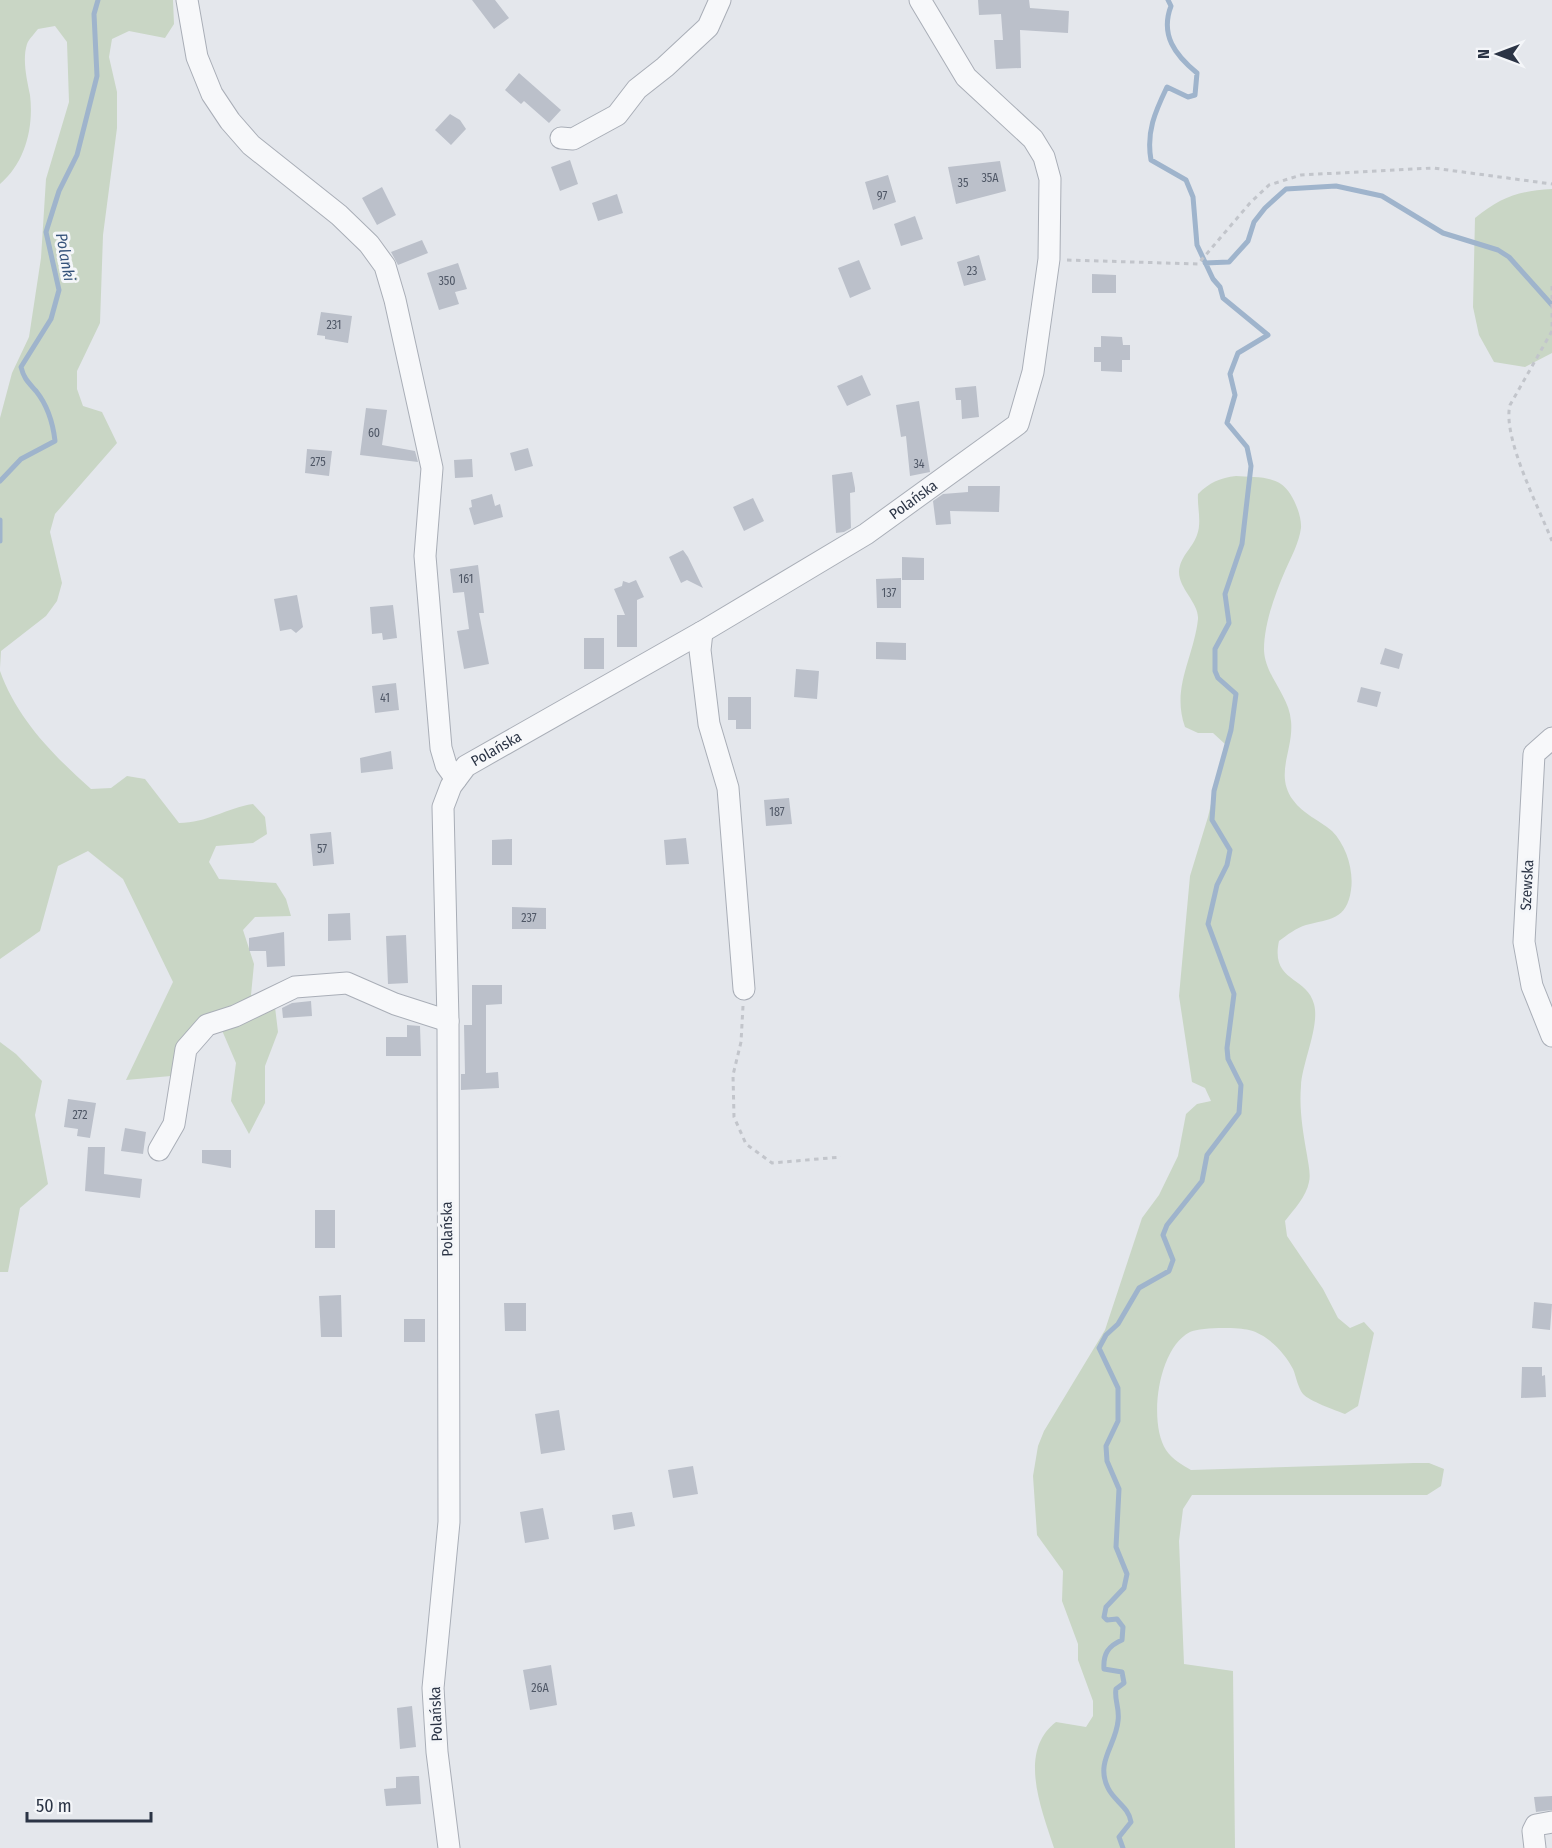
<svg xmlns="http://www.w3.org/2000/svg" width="1552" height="1848" font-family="'Fira Sans Condensed',sans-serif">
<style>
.green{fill:#c9d6c5}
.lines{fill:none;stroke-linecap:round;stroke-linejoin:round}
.stream{stroke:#9fb4cc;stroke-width:5}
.building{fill:#bbc0ca}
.minor-casing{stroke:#a9aeb7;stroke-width:23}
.path{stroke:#c2c5cb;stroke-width:3;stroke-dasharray:4.5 4.5;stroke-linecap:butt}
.minor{stroke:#f7f8fa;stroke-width:21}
.labels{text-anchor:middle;stroke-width:6;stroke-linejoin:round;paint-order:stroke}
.number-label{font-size:12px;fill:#4f5766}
.street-label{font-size:15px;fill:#2b3445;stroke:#f4f6f9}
.water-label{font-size:16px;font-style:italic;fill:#34527a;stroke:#f4f6f9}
</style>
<rect width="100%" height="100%" fill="#e4e7ec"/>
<path class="green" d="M0,0H173L174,24L165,38L129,31L112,39L109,57L117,92V128L103,235L100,323L77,371V389L83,406L102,412L117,443L55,514L50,532L62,583L57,601L46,616L1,651L0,668V418L12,373L29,337L41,258L46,179L69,102L67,42L55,26L38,29C35,33 29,39 27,44C22,60 27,80 30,95C34,128 25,163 0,184Z
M1552,189V353L1525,367L1494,362L1479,335L1473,307L1475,218C1501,197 1518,191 1552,189Z
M1236,476C1250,477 1270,476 1281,484C1292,491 1302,515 1301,528C1299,543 1291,557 1285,571C1275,594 1264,624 1264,650C1265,676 1289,695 1291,721C1294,750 1274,774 1293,800C1303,814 1319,820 1332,831C1346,845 1354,870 1351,890C1347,920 1329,919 1306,925C1296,928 1287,935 1279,941C1270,982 1307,976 1314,1004C1320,1026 1302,1063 1301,1086C1299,1109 1303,1132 1307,1155C1308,1163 1311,1174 1309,1182C1306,1197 1295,1208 1285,1221L1287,1236L1323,1289L1338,1318L1350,1328L1364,1322L1374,1333L1358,1406L1345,1414C1335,1410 1309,1401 1303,1394C1298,1388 1296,1376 1293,1369C1285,1353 1267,1334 1249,1330C1237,1327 1201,1327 1190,1332C1158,1348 1148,1422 1166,1450C1172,1459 1182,1465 1191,1470L1414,1463H1429L1444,1469L1441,1486L1427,1495H1192L1183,1509L1179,1541L1184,1664L1233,1671L1235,1848H1054C1042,1810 1017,1752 1056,1722L1086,1727L1093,1716V1701L1078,1660V1644L1062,1601L1063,1571L1037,1535L1033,1476L1038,1446L1044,1431L1105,1330L1142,1218L1159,1195L1178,1156L1186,1114L1197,1104L1211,1101L1205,1088L1192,1082L1179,996L1190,876L1208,817L1225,744L1213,733H1198L1185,727C1171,688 1194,657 1198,619C1199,603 1179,589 1179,572C1180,556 1192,549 1197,535C1202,522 1197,507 1198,494C1210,482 1220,478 1236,476Z
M0,671C17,719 54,756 91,789L111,788L127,776L145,779L179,823C207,823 226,808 253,804L265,817L267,834L253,843L216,846L209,862L219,879L276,883L286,899L291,916L255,917L243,930L254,964L251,995L275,1007L278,1032L265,1066V1103L249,1134L231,1101L236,1063L221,1028L185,1034L171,1076L126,1080L173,982L123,879L88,851L58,866L40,931L0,959Z
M0,1042L16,1054L42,1081L35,1115L48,1184L20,1208L8,1272H0Z"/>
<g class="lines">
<path class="stream" d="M1205,263L1229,262L1248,241L1254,222L1265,208L1286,189L1336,186L1382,196L1443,233L1498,250L1509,257L1552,305
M0,481L21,459L55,441C53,423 48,406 36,391C28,382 24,379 21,367L51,319L59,290L46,232L59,191L77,155L97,76L94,14L98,0
M0,520V541
M1123,1848L1119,1837L1131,1822C1129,1807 1114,1801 1108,1788C1095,1762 1116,1745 1118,1721C1120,1708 1114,1700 1116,1689L1124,1683L1122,1672L1104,1669C1103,1654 1108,1646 1122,1640L1123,1627L1117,1619L1107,1620L1104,1617L1106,1607L1124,1588L1127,1574L1116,1547L1119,1489L1107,1461L1106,1446L1118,1421V1388L1099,1348L1106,1335L1118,1324L1139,1288L1169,1271L1173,1260L1163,1235L1167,1225L1202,1181L1207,1155L1239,1113L1241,1085L1228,1059L1227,1048L1234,994L1208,924L1217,885L1227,865L1230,850L1212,820L1214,791L1231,730L1236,694L1218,678L1215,671V649L1229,623L1225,594L1242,544L1251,466L1247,447L1227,423L1235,395L1230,374L1238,353L1268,335L1223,298L1220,287L1213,279L1197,245L1193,197L1186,180L1151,160C1146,132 1155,112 1167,87L1188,97L1195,95L1197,73C1175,55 1160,35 1171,6L1168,0"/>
</g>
<path class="building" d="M472,0H495L509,18L494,29Z
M978,0H1029L1030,8L1069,11L1068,33L1020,30L1021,68L996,69L994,40H1003L1001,14L979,15Z
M519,73L561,110L549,123L524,101L521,104L505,90Z
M450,114L460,120L466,129L451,145L435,130Z
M570,160L578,184L560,191L551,167Z
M1000,161L1006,191L956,204L948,167Z
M888,175L896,202L873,210L865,182Z
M382,187L396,215L377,225L362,198Z
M617,194L623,213L598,221L592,203Z
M915,216L923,239L901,246L894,224Z
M422,240L428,253L398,265L391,252Z
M979,255L986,280L964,286L957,262Z
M859,260L871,289L850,298L838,268Z
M458,263L467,289L455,292L459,304L439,310L427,273Z
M1092,274L1116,275V293H1092Z
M321,312L352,316L348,343L325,339V336L317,335Z
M1101,336L1122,337L1123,345H1130V360H1122V372L1101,371V362H1094V347H1101Z
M862,375L871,395L847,406L837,386Z
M976,386L979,417L962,419L961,400H956L955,388Z
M919,401L930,472L910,476L906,436L901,437L896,405Z
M366,408L387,410L382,445L415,451L418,462L360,455Z
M528,448L533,466L515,471L510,453Z
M307,449L332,451L329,476L305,473Z
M472,459L473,477L455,478L454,460Z
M852,472L855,488V492L850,493L851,528L844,532L836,533L832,475Z
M968,486H1000L999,512L950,511L951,524L936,525L933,501L943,494L968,492Z
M492,494L495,506L500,504L503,517L474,525L469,508L472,507L471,500Z
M753,498L764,521L744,531L733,507Z
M683,550L688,557L703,588L687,580L681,583L669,557Z
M902,557L924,558V580H902Z
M478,565L484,613H479L489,664L464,669L457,631L469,629L464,592L453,593L450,569Z
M901,578V608H877L876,579Z
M636,580L644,597L637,600V647H617V615H625L614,589L622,586L623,581L629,583Z
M297,595L303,627L296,633L291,629L280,631L274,599Z
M393,605L397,638L383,640L382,633L372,634L370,607Z
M584,638H604V669H584Z
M876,642L906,643V660L876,659Z
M1385,648L1403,654L1399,669L1380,664Z
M796,669L819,671L817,699L794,697Z
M396,683L399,710L375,713L372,686Z
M1361,687L1381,692L1377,707L1357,702Z
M728,697H751V729H736V720H728Z
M391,751L393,769L361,773L360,758Z
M789,798L792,824L766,826L764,800Z
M331,832L334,864L313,866L310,834Z
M686,838L689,864L666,865L664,840Z
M512,839V865H492V840Z
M512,907L546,908V929H512Z
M350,913L351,940L328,941V914Z
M284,932L285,966L267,967L266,951H249V938Z
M406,935L408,983L388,984L386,936Z
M472,985H502V1004L486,1005V1073L498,1072L499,1088L461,1090V1074H465L464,1025H472Z
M311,1001L312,1016L283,1018L282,1008L292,1003Z
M407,1025L420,1026L421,1056H386V1037H407Z
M68,1099L96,1103L90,1138L77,1136L78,1129L64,1127Z
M125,1128L146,1132L143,1154L121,1151Z
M88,1147H105L104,1174L142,1179L140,1198L85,1191Z
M202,1150H231V1168L202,1163Z
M315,1210H335V1248H315Z
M341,1295L342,1337H321L319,1296Z
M1534,1302L1552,1304L1550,1330L1532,1328Z
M504,1303H526V1331H505Z
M404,1319H425V1342H404Z
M1522,1367H1542V1376L1545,1375L1546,1397L1521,1398Z
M559,1410L565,1450L541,1454L535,1414Z
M693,1466L698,1494L673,1498L668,1470Z
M543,1508L549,1539L525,1543L520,1512Z
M632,1512L635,1526L614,1530L612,1515Z
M551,1665L557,1705L530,1710L523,1670Z
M412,1706L416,1747L400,1749L397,1708Z
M413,1776H419L421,1804L386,1806L384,1789L396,1788V1777Z
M1552,1796V1810L1536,1812L1534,1797Z"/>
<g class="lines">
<g class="minor-casing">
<g id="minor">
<path d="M187,0L197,57L212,94L230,121L251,145L339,215L369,244L385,266L395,300L432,468L425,556L441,748L446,765L456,779"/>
<path d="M561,138L573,139L617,115L637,89L665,67L708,27L720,0"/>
<path d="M702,632L700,650L709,724L728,788L744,989"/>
<path d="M1552,738L1534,754L1524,942L1532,986L1552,1036"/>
<path d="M159,1150L174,1124L186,1049L207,1025L235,1016L295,987L347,983L395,1004L448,1021"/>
<path id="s1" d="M449,1848L437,1752L433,1688L449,1522L448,1021L443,807L451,786L466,766L702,632L866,534L1018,424L1033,372L1049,259L1050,179L1044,157L1033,139L966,77L920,0"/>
<path d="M1535,1848L1533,1831L1536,1825L1552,1822"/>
</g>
</g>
<path class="path" d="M1067,260L1198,264L1250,203L1269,185L1301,175L1433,168L1552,184
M1552,286V331L1510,405C1502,437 1539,508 1552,541
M743,1006L741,1042L733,1075L734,1117L746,1144L772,1163L841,1157"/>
<use href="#minor" class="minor"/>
</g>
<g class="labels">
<g class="number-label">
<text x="990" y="182">35A</text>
<text x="963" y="187">35</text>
<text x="882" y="200">97</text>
<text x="972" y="275">23</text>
<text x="447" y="285">350</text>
<text x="334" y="329">231</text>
<text x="374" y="437">60</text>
<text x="318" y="466">275</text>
<text x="919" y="468">34</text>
<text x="466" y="583">161</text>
<text x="889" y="597">137</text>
<text x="385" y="702">41</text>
<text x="777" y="816">187</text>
<text x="322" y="853">57</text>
<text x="529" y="922">237</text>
<text x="80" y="1119">272</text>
<text x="540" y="1692">26A</text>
</g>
<g class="street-label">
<text dy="5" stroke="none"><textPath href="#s1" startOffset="1611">Polańska</textPath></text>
<text dy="5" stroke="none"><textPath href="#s1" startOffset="1125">Polańska</textPath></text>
<text transform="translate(1527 885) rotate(-87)" y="5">Szewska</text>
<text transform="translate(447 1229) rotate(-91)" y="5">Polańska</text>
<text transform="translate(436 1714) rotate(-92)" y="5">Polańska</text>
</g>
<g class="water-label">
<text transform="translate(66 257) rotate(80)" y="6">Polanki</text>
</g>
</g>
<g transform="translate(1498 54) rotate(270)" stroke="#f4f6f9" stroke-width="4.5" paint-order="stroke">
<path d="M0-4.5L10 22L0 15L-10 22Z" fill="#2b3445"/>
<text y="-9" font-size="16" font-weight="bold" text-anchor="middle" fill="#2b3445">N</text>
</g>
<path d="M27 1812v9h124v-9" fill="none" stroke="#2b3445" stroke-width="3"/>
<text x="36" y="1812" font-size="18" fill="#2b3445" stroke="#f4f6f9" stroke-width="4.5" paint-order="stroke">50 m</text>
</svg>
